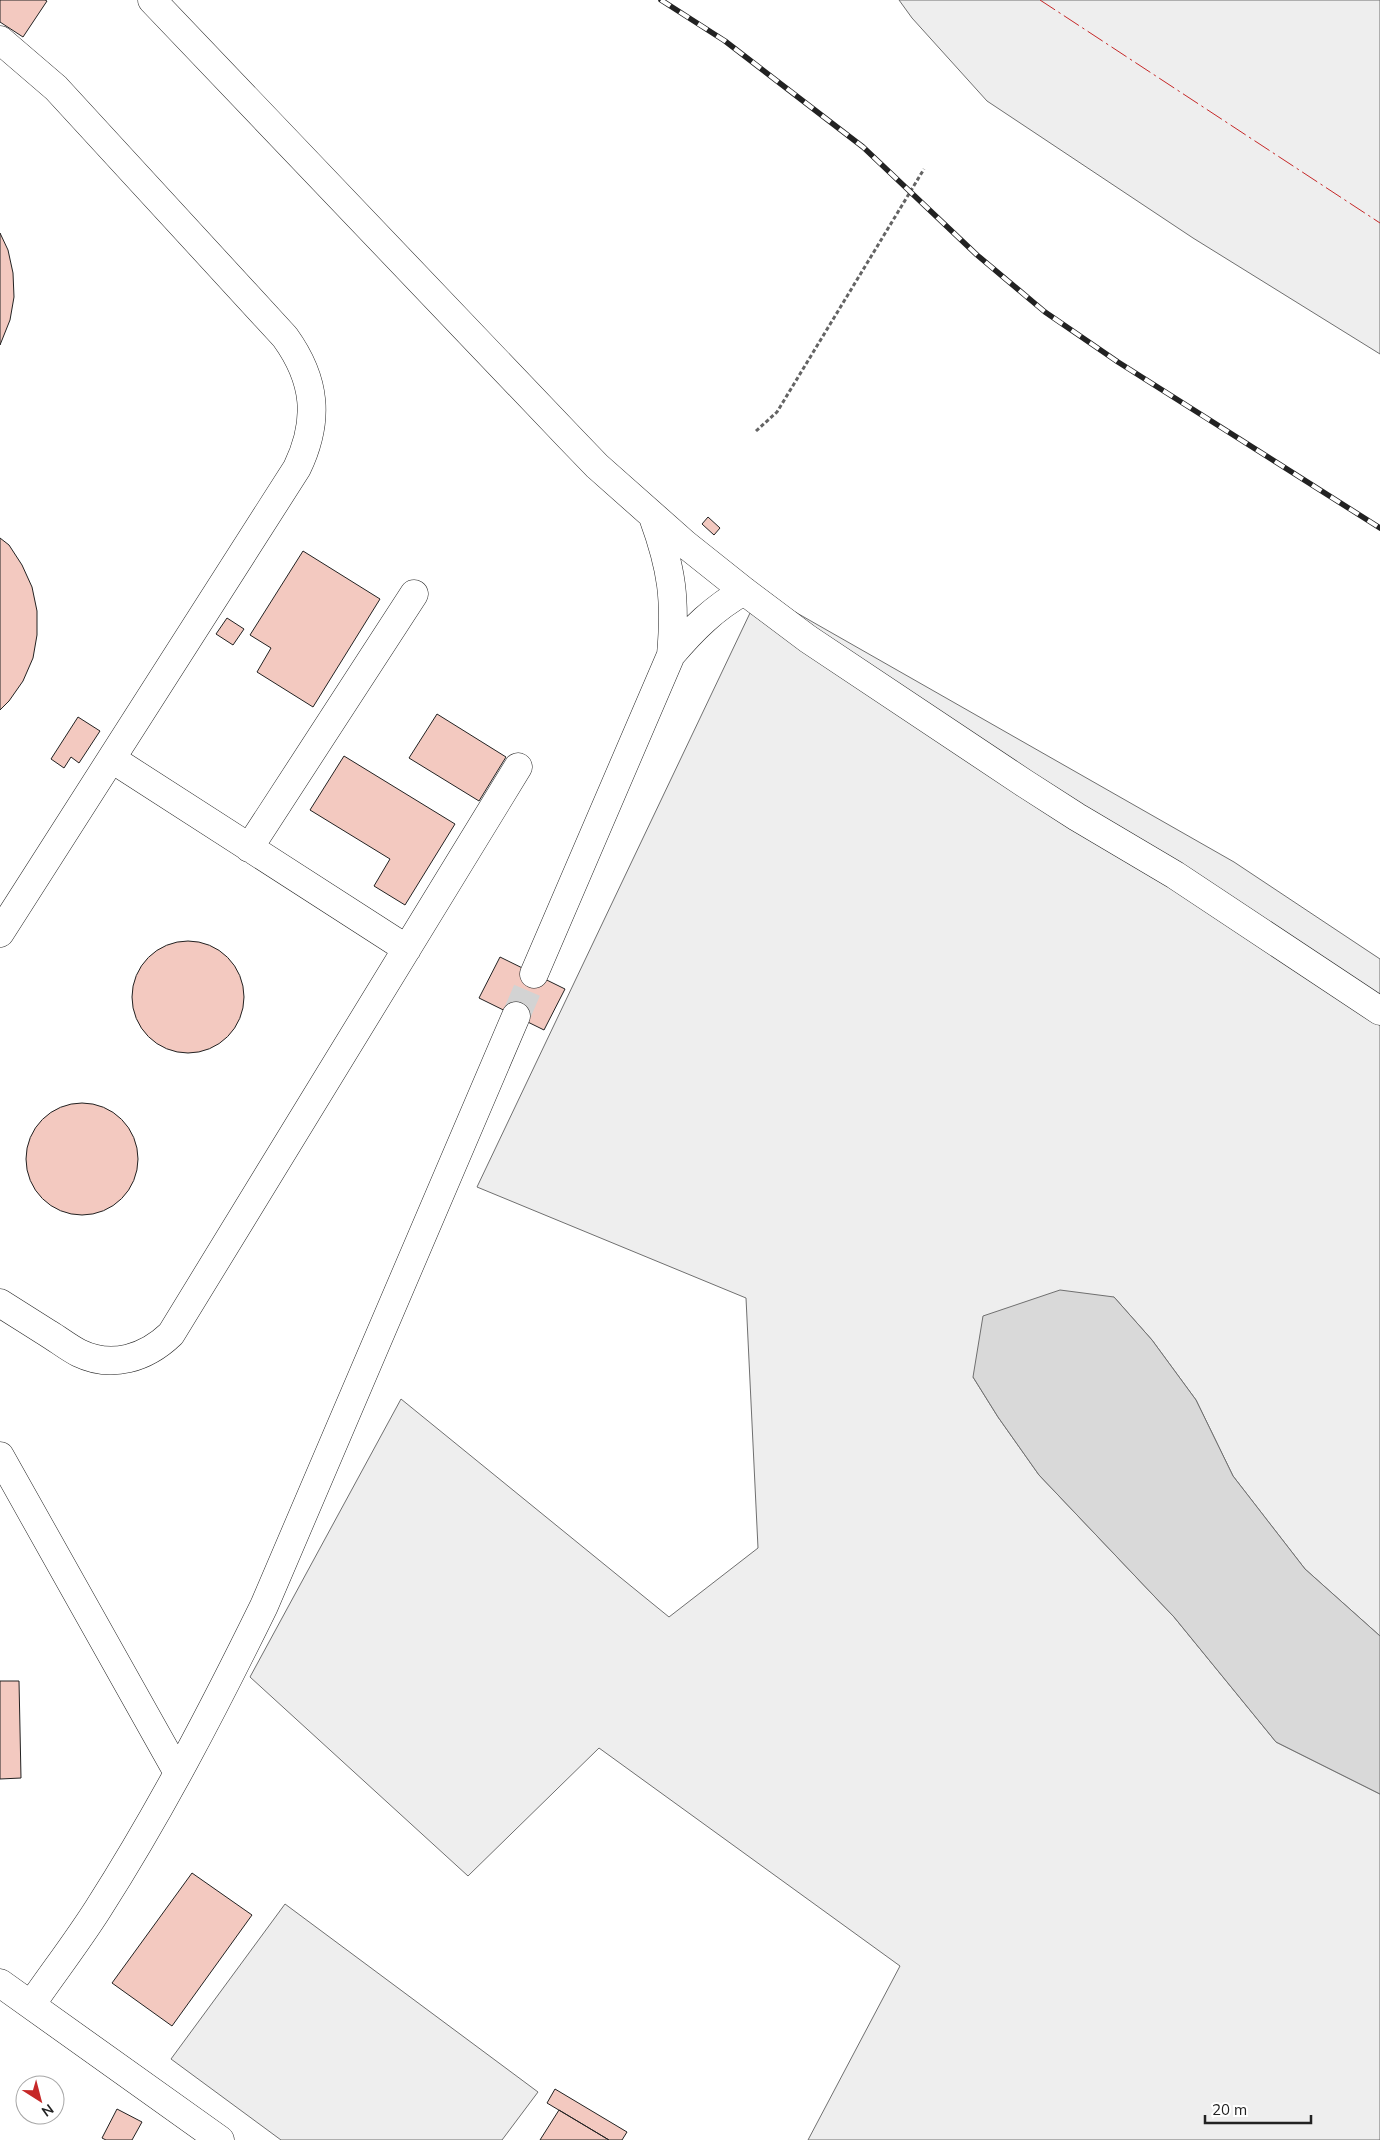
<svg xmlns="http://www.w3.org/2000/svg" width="1380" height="2140" font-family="Mulish,sans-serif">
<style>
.green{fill:#eee;stroke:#6f6f6f}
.water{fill:#d9d9d9;stroke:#6f6f6f}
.building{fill:#f3c9c0;stroke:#222}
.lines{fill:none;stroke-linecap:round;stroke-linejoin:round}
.minor-tunnel{stroke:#d3d3d3;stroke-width:28;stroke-dasharray:28 14;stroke-linecap:butt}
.minor-casing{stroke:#222;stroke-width:29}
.path{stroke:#646464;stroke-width:3;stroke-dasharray:4 2.5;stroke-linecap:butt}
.minor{stroke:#fff;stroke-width:28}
.rail-casing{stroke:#222;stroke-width:5.5}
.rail{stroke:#fff;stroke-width:4;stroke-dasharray:11;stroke-linecap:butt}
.power{stroke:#c62828;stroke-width:1;stroke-dasharray:18 4 2.5 4;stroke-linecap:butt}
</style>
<rect width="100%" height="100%" fill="#fff"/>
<path class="green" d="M899,0H1380V354L1193,238L987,101L912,18Z
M760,592L1234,862L1380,959V1636L1305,1569L1233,1476L1196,1400L1152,1340L1114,1297L973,1377L998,1417L1039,1475L1174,1617L1276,1742L1380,1794V2140H808L900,1966L599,1748L468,1876L250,1677L401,1399L669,1617L758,1548L746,1298L477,1187Z
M285,1904L538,2092L502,2140H281L171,2059Z"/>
<path class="water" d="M1060,1290L1114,1297L1152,1340L1196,1400L1233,1476L1305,1569L1380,1636V1794L1276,1742L1174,1617L1039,1475L998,1417L973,1377L983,1316Z"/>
<path class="building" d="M0,0H45L47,1L23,37L0,22Z
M0,233L8,250L13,273L14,297L10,320L0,345Z
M708,517L720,528L714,535L702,524Z
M0,538L9,545L22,565L32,587L37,611V635L33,658L23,681L9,701L0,710Z
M303,551L380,599L313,707L257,672L271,648L250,635Z
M227,618L244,629L233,645L216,634Z
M437,714L506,757L479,801L409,758Z
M78,717L100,731L79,763L71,757L64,768L51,759Z
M344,756L455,824L405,905L374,886L390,859L310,810Z
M132 997a56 56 0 1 1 112 0a56 56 0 1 1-112 0Z
M500,957L565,989L544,1030L479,998Z
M26 1159a56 56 0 1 1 112 0a56 56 0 1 1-112 0Z
M0,1681H19L21,1778L0,1779Z
M192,1873L252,1915L172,2026L112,1983Z
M555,2089L627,2132L622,2140H609L547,2103Z
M117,2109L142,2122L132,2140H106L102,2138Z
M559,2110L609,2140H540Z"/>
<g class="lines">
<path class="minor-tunnel" d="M516,1016L534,974"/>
<g class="minor-casing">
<path id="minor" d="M152,0L570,438L597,466L685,544L744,591L808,639L1024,783L1077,817L1175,875L1380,1011
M0,40L56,88L285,337C316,380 320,420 297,468L0,933
M653,517C672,569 676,600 671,655
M112,759L407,949
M249,848L414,594
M534,974L671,655C693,629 714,608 744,591
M0,1303C16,1313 33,1324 49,1334C59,1340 69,1348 79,1353C112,1369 146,1358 171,1334L518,767
M0,1456L178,1773
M0,1983L220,2140
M31,2005C53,1973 77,1942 98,1909C160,1812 213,1710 264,1606L516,1016"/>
</g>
<path class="path" d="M756,431L777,412L924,169"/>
<use href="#minor" class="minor"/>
<g class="rail-casing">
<path id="rail" d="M661,0L725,41L863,147L977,255L1045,312L1118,362L1380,528"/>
</g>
<use href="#rail" class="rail"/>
<path class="power" d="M1040,0L1380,223"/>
</g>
<g transform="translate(40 2100) rotate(144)"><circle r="24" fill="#ffffff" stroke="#a7a7a7"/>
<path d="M0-4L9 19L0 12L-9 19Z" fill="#c62828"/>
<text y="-8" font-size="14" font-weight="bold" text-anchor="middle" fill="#222222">N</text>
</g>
<path d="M1205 2115v8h106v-8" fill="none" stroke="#222222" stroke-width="2.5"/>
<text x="1212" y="2115" font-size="15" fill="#222222" stroke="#ffffff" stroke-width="4" paint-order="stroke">20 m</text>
</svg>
